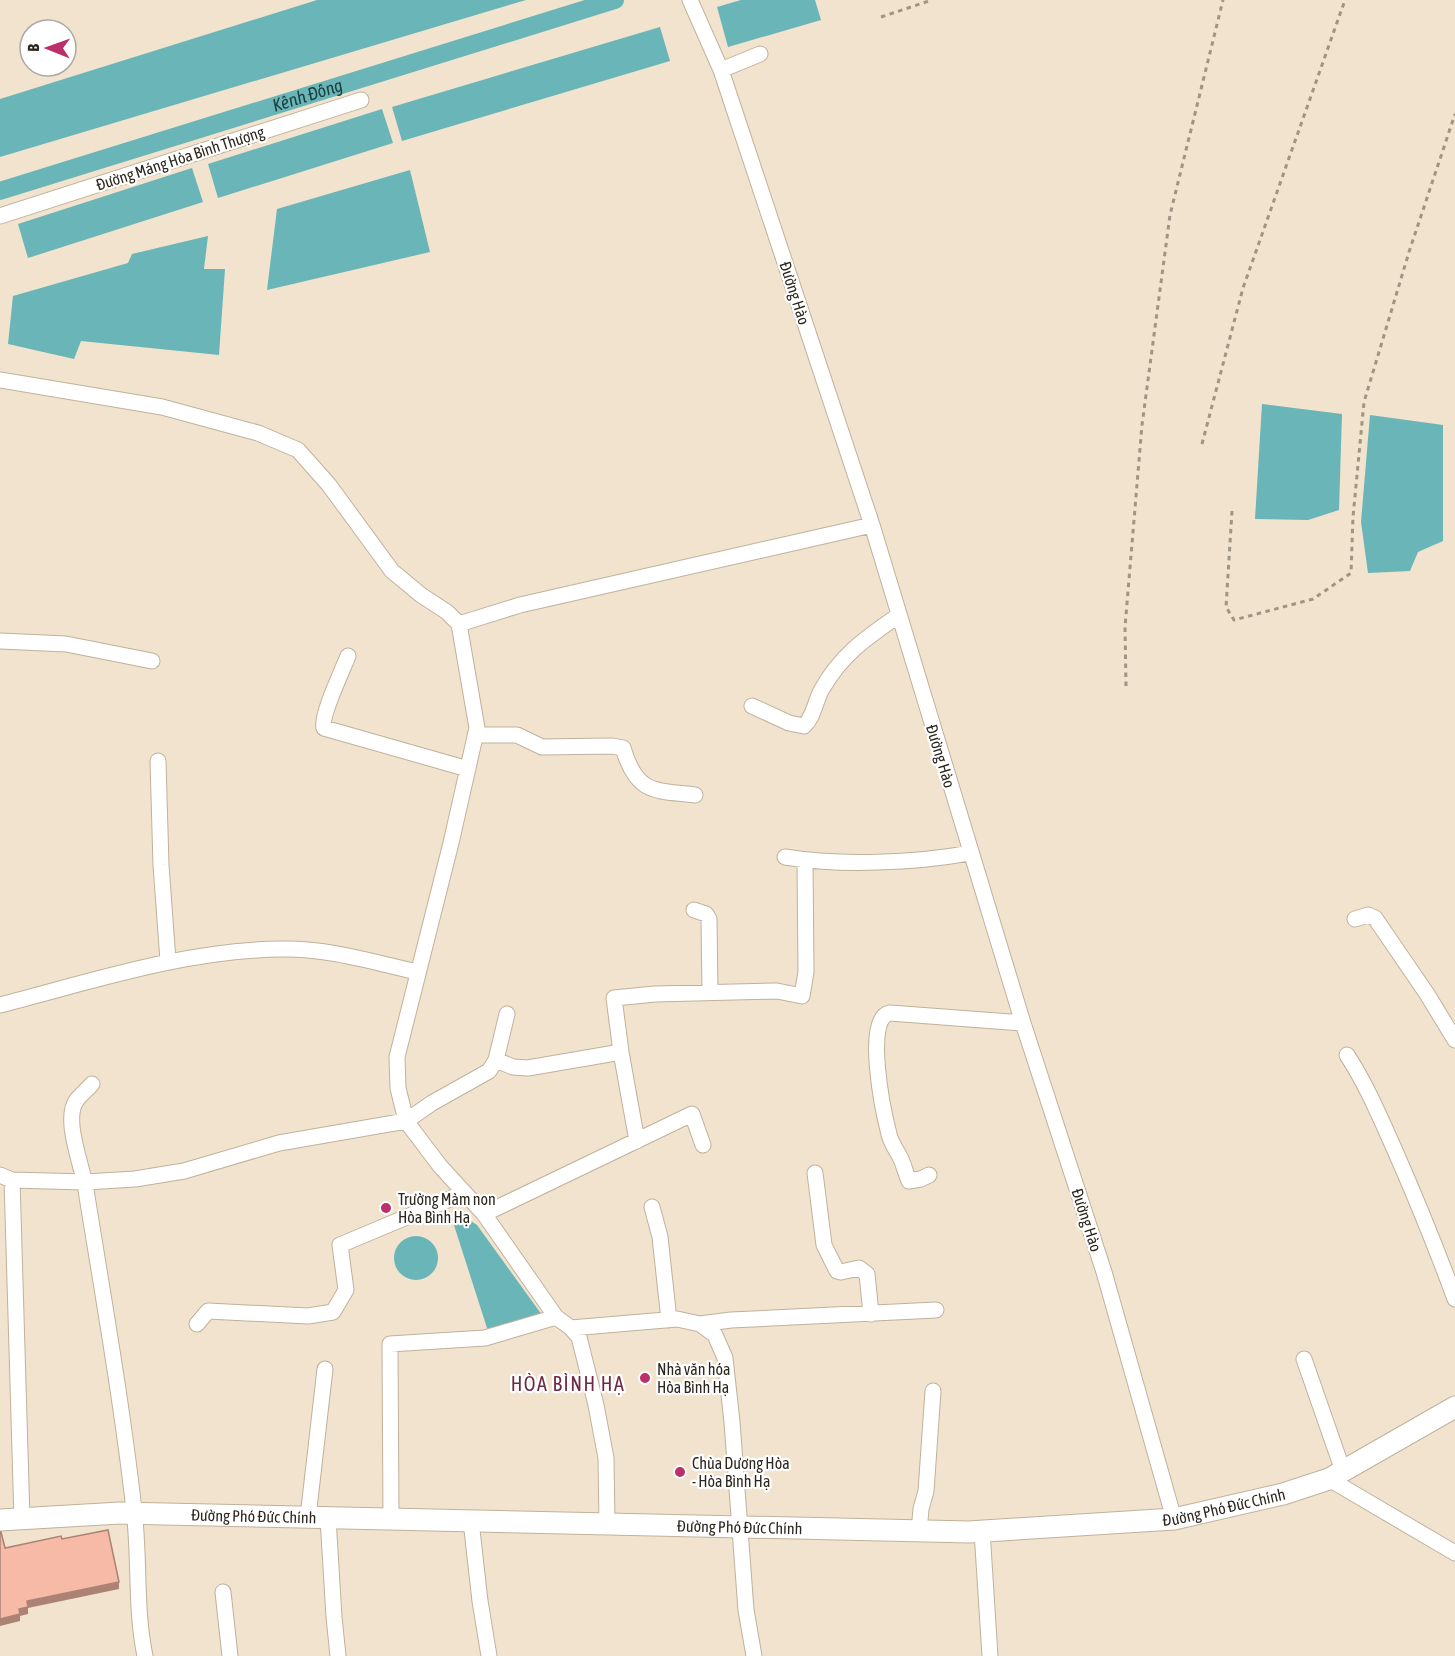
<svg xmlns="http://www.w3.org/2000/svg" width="1455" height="1656" font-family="'Asap Condensed',sans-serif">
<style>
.water{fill:#69b5b8}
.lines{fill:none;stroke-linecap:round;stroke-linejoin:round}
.canal{stroke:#69b5b8;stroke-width:18}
.minor-casing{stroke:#bfb29c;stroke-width:17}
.secondary-casing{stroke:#bfb29c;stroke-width:23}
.path{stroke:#9f9585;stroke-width:3;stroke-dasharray:4.5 4.5;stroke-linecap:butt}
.minor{stroke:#fff;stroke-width:15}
.secondary{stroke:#fff;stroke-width:21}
.shaded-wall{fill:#ac8274}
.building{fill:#f6baa6;stroke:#ac8274;stroke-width:1.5}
.poi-dot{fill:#bb3068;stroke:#fff;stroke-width:2}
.labels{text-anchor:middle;stroke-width:4.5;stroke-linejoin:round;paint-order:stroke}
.street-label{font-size:16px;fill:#2c271f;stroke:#fff}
.poi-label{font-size:16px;fill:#2c271f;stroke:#fff;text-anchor:start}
.water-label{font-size:18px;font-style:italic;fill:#1b4041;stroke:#fff}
.quarter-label{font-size:20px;letter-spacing:1.5px;fill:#6f2a43;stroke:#fff}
</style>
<rect width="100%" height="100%" fill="#f1e3cd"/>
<path class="water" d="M317,0H526L0,157V99Z
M741,0H815L821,20L728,47L717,7Z
M660,27L670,61L402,141L392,107Z
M382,109L393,143L218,198L208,164Z
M192,168L203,202L28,258L18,224Z
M410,170L430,252L267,290L277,209Z
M208,236L204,269H225L219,355L81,341L74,359L8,344L13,296L128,263L132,254Z
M1262,404L1342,414L1339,510L1308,520L1255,519Z
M1370,415L1443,425V541L1418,552L1410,571L1368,573L1361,522Z
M465,1217L477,1225L542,1315L488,1331L452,1219Z
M394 1258a22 22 0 1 1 44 0a22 22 0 1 1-44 0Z"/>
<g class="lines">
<path class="canal" id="s1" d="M0,191L615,0"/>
<g class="minor-casing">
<path id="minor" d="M690,0L721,70L872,525L1023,1023L1104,1272L1174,1519
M721,70L760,54
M0,216L361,100
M0,380L162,407L258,433L298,450L329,485L392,571L421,595L447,612L459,624L477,728L451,843L397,1057L398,1088L406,1121L440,1166L484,1214L556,1317L571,1328L677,1319L700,1324L715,1335L725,1358L732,1422L746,1610L754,1656
M459,624L520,605L872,525
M0,641L66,644L152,661
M348,656C343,669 320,717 324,728L468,769
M752,706L789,723L804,726C814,717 815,701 822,689C842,654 866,638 899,615
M475,735H517L542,747L612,746L623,748C637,794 653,790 695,795
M158,761L161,865L168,961
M785,857C839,866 916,863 970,853
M694,910L706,914L709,919L710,993
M1355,919L1368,915L1375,918L1427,994L1455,1040
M0,1005C93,981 186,950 282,949C328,948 373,962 417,972
M1347,1055C1366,1084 1379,1115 1393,1146C1415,1196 1436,1247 1455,1299
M496,1060L513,1067L528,1068L621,1052
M92,1084C87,1090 80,1095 76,1101C63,1121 83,1167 86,1190C103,1296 122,1403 134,1510C140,1559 135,1608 145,1656
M637,1141L621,1052L614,998L655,994L777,991L802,996L806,972L805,861
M815,1173L824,1245L837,1271L841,1272L859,1268L867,1274L871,1314
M0,1175L12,1180L85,1182L135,1179L184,1171L279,1143L406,1121L432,1103L489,1071L496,1060L507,1014
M929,1175L921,1179L909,1181C906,1174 904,1166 901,1159C897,1150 891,1144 889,1134C884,1115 863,1017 890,1013L1023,1023
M12,1180L22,1519
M652,1207L660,1237L669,1320
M484,1214L692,1114L703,1145
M197,1324L208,1311L308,1316L333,1312L346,1290L340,1245L464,1193
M700,1324L731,1320L936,1310
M571,1328L579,1337L596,1405L606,1458L607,1524
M1304,1359L1343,1471
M1329,1479L1455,1553
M308,1517L325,1369
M328,1518L334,1617L338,1656
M391,1519L390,1344L485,1338L556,1317
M471,1521L480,1601L489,1656
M919,1531L921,1509L926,1491L933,1391
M982,1531L990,1656
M223,1592L230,1656"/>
</g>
<g class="secondary-casing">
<g id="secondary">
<path id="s2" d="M0,1520L120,1513L969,1532L1174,1519L1283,1494L1329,1479L1455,1407"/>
</g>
</g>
<path class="path" d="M881,17L932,0
M1202,444L1243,288L1345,0
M1232,511L1226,607L1234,620L1313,599L1351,573L1353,517L1364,402L1409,252L1455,114
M1126,686L1125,627L1142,425L1170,215L1223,0"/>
<use href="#minor" class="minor"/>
<use href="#secondary" class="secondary"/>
</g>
<path class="shaded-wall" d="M119,1582V1589L28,1608V1614L20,1616V1621L0,1626V1619L19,1609L27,1601Z"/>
<path class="building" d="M108,1530L119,1582L27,1601L28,1607L19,1609L20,1614L0,1619V1532H1L5,1548L61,1536L62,1539Z"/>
<g class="poi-dot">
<circle cx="386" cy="1208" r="6"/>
<circle cx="645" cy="1378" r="6"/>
<circle cx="680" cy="1472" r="6"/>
</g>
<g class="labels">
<g class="street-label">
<text transform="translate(180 158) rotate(-18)" y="6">Đường Máng Hòa Bình Thượng</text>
<text transform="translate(795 293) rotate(72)" y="6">Đường Hào</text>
<text transform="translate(941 756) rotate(73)" y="6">Đường Hào</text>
<text transform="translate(1087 1220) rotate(72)" y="6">Đường Hào</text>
<text dy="6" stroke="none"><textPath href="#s2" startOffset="1226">Đường Phó Đức Chính</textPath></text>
<text dy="6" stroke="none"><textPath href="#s2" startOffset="254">Đường Phó Đức Chính</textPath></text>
<text dy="6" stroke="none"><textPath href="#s2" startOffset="740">Đường Phó Đức Chính</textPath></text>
</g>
<g class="poi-label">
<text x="398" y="1205">Trường Màm non<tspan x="398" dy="18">Hòa Bình Hạ</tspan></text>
<text x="657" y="1375">Nhà văn hóa<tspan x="657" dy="18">Hòa Bình Hạ</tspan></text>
<text x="692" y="1469">Chùa Dương Hòa<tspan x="692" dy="18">- Hòa Bình Hạ</tspan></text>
</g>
<g class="water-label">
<text dy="6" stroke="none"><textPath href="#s1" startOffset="322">Kênh Đông</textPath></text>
</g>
<g class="quarter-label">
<text x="568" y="1391">HÒA BÌNH HẠ</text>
</g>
</g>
<g transform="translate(48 48) rotate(271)"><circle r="28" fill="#ffffff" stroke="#aba9a5" stroke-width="1.5"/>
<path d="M0-4.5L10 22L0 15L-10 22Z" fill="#bb3068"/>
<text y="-9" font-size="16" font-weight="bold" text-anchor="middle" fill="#2c271f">B</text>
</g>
</svg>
